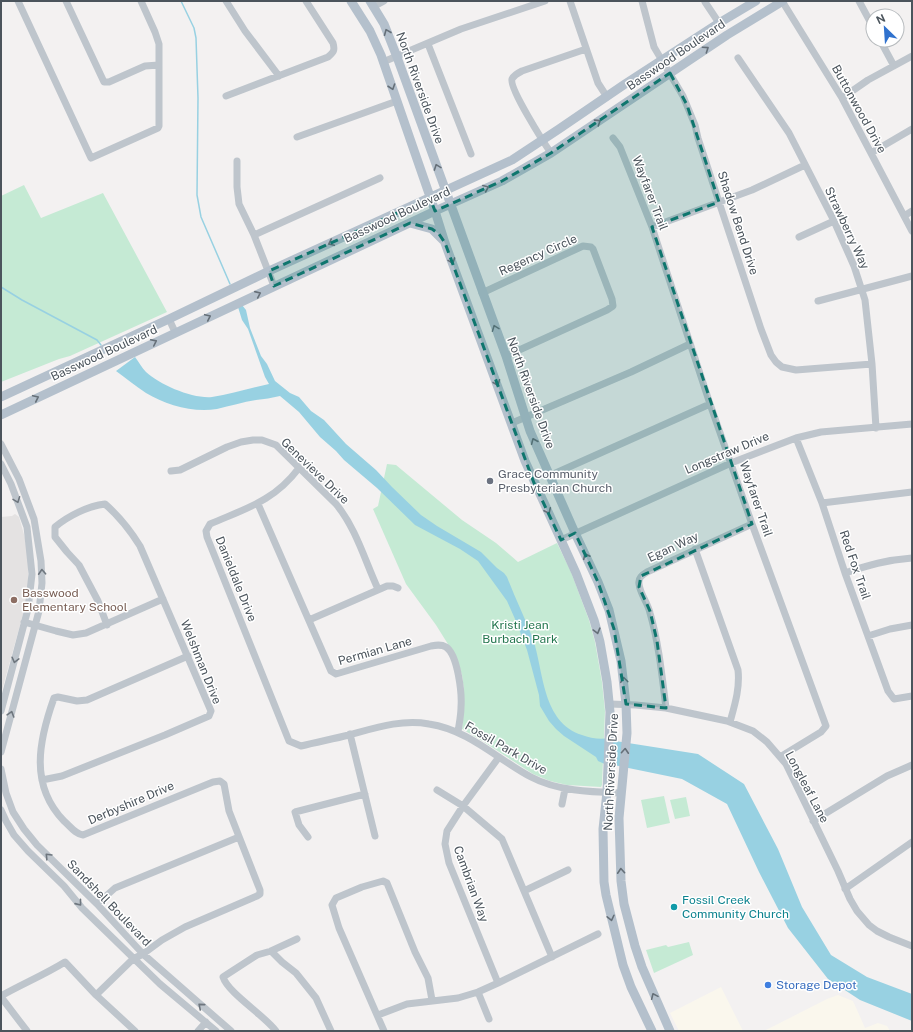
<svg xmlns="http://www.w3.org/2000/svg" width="913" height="1032" font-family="'Public Sans',sans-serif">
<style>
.commercial{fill:#faf7ed}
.education{fill:#e4e2e2}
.green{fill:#c5ead4}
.water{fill:#98d1e2}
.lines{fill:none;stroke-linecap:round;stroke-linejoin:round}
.stream{stroke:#98d1e2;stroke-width:1.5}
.minor{stroke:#bec5cc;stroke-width:7}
.major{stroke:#b4c0cc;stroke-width:9}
.oneway{stroke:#656f78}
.oneway2{stroke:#6e767e}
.marked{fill:#0f766e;fill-opacity:0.2;stroke:#0f766e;stroke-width:3;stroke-dasharray:8 5;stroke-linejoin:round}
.worship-dot{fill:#6b7280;stroke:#fff;stroke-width:1.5}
.education-dot{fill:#8d6e63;stroke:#fff;stroke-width:1.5}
.culture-dot{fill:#0f9aa8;stroke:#fff;stroke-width:1.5}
.shop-dot{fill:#3f7fe0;stroke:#fff;stroke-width:1.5}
.labels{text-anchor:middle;stroke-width:3;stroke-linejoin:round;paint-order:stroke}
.street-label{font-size:12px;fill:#4b545c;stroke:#fff}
.worship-label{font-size:12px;fill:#5b616d;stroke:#fff;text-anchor:start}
.education-label{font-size:12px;fill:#785e54;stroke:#fff;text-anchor:start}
.park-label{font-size:12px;fill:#23764e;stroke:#fff}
.culture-label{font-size:12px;fill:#0d838f;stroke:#fff;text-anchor:start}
.shop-label{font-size:12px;fill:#366cbe;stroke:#fff;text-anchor:start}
</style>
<rect width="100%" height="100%" fill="#f3f1f1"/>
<path class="commercial" d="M721,987L743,1031H679L670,1013Z
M838,995L853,1001L865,1028L878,1023L887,1026L890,1031H764L827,999Z"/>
<path class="education" d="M15,514L19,517L25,538L28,557V592L25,607L1,694V517L12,516Z"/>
<path class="green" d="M24,185L41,218L103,193L167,312L70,356L59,359L1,382V196Z
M387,464L396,465L462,520L496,543L518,562L557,543L571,572L589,620L595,642L602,682L605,711L602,785L601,787L567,785L550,781L533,774L484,742L462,729L464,707V690L462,675L456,657L436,625L406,584L373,509L378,506Z
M664,796L670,823L647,828L641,800Z
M686,797L690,816L675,819L670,800Z
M689,942L693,955L654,973L646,950L666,945L668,947Z"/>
<path class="water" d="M242,305L246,310L250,328L261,356L267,364L275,381L290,393L299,397L311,411L324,420L346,444L376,470L392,487L421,515L437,526L481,552L497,568L504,573L507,577C515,598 525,618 533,639C544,672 542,722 582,735C590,738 600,740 609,738V740L698,754L744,784L778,849L802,907L831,955L867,977L912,994V1021L860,1000L828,979L788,928L759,872L727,804L682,779L609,764V766L598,761L596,757L564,736L556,729L549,721L540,706L539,695L527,650L515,619L507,601L478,561L460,549L415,525L377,488L344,460L336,451L320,437L299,412L280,396C272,398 264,399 256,400C243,402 230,406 217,409C193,413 166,405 146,393C135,386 126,378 116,371L135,357C139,362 142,368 146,372C160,385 193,399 212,397C231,394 250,388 269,384L265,377L248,329L242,320L238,307Z"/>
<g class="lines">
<path class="stream" d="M181,1L194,28L196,38L198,98L197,195L201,217L230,284
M1,287L22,300L97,340L101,345"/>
<path class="minor" d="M18,1L91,158L158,128L159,126V44L155,32L141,1
M66,1L104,82H109L145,66L159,65
M226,1L245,31L279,76
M570,1L598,83L607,97
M642,1L654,47L683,96L695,125L698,138L719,202L761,329L771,355L776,362L782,367L796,370L872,364
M782,1L842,98L912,231
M859,1L873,27
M705,2L719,23
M373,7L384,1
M880,40L894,66
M428,44L471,154
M738,58L789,133L834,221L854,266L865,300L872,364L876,428
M383,62L461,29L545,1
M226,96L328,57C334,52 335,50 333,43L306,1
M842,98L868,80L912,56
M297,137L397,101
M613,138L620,147L652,227L710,404L752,524L826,726L821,732L780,757
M551,153C544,143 509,88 512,79C514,75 518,73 522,71L586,49
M871,153L912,129
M237,161V187L239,204L254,235L274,286
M904,216L912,211
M652,227L752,190L805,165
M254,235L380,178
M799,237L834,221
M482,293L583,246L591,247L593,249L612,299L613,306L607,310L506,356
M818,301L912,276
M169,319L175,332
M512,423L631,372L690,344
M796,438L822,503L845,573L888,691L894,699L912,696
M1,444L19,479L34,519L41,561L42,583L39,611L1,752
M1,464L11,484L27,527L32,574L28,609L1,711
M299,468C274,501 247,508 210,524L206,531L207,537L289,741L301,746C317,742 333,739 349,735C375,728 401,719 429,724C469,730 497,759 531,777C557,791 591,792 620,793
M171,471L180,470L227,447L241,442L253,440H262L276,445L336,504C356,528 365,561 378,589
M549,476L710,404
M822,503L912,492
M258,504L331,671L336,674L431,646C436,645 441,644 446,647C458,655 462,694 461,707C461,716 459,724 458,732
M561,540L731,463L796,438L821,432L912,424
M695,549L738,670C740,688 735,704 730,722
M845,573C869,565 886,560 912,558
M309,620L387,586H393L398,588
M24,622L56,631L73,635L86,633L163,599
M868,636L890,629L912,625
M610,704L636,705L666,708L727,721L753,731L767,742L786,764L838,871L850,899L857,911L869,925L877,931L889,937L912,946
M666,708C662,676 659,644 650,613C648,603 640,594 639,584C638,578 642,575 647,572L752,524
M350,734L375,836
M1,769L6,793L13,812L24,829L37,845L97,904L143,954L231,1031
M42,780L62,776L165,735L209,716L211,711L140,546C130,530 120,517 105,504C88,506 68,516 55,527V537L67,552L79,565L98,601L107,625
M437,790L463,806L502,839L552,957
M562,804L565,789
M1,810L6,821L14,835L28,851L64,886L82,908L160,984L216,1031
M813,821L887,776L912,765
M308,837L299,825L295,812L365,794
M845,889L912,842
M524,891L568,870
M97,904L115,888L239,837
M271,951L282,962L296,973L316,998L331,1031
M498,983L449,863L445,844L447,831L463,806L499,757
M478,992L489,1019
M96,995L133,959L143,954L162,940L185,927L257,896L260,894V890L229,811L224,784L220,781L213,782L83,835C75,834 70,826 64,821C29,785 39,740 54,698L58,697L77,701L87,700L188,656
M1,996C22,984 44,975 65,962L96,995L135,1031
M1,997L27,1031
M378,1015L407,1004L458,998L478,992L498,983L598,934
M198,1031L206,1022
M276,1031C264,1015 228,993 223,977L257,955L271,951L297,939
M384,1031L339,928L332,905L336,898L362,887L383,881L387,883L415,952L428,978L432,1000"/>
<path class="major" d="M351,1L370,31L381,55L435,211L445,243L525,461L576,573L594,620L600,642L607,682L610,712L607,792L603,829L604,882L606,895L623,965L631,987L652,1031
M370,1L384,24L397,57L506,356L530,431L575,533L598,582L609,610L621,661L626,704L627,733L619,818L621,881L624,904L635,946L642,967L670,1031
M410,223L432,229L443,240
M1,397L169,319L269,271L512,160L559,129L625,84L719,23L756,1
M1,415L435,211L502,181L551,153L727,35L783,1"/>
</g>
<defs><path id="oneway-chevron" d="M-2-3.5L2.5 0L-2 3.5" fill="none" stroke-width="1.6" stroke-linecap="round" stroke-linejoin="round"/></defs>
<g class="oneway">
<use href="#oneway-chevron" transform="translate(387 32) rotate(-112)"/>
<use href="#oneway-chevron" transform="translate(706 49) rotate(-34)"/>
<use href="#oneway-chevron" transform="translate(392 87) rotate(71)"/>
<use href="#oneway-chevron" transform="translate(598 122) rotate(-33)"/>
<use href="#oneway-chevron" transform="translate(437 167) rotate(-110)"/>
<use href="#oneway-chevron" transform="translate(486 188) rotate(-23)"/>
<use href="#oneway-chevron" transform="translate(331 243) rotate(155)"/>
<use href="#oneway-chevron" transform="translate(452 261) rotate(70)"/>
<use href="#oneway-chevron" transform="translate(258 294) rotate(-24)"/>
<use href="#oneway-chevron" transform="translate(208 317) rotate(-25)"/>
<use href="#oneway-chevron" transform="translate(495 328) rotate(-111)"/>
<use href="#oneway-chevron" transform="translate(154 342) rotate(-26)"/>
<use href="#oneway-chevron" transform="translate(497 383) rotate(68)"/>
<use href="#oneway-chevron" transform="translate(36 398) rotate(-25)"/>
<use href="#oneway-chevron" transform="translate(534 441) rotate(-113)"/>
<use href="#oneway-chevron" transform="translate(548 511) rotate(65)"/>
<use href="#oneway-chevron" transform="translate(586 556) rotate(-116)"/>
<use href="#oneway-chevron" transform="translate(597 631) rotate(75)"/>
<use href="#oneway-chevron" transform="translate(624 680) rotate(-97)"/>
<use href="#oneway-chevron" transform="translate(625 751) rotate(-86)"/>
<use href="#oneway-chevron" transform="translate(621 871) rotate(-94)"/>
<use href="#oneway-chevron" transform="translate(611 918) rotate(77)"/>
<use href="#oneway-chevron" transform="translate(654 996) rotate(-114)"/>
</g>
<g class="oneway2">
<use href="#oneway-chevron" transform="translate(17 500) rotate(69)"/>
<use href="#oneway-chevron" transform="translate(42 572) rotate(-93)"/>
<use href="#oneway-chevron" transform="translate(15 660) rotate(104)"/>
<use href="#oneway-chevron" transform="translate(11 714) rotate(-73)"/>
<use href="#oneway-chevron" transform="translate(48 856) rotate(-134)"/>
<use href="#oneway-chevron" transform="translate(79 903) rotate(51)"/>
<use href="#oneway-chevron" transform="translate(201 1006) rotate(-140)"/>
</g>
<path class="marked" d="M670,73L687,105L719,202L652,227L752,524L641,576L639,587L650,611L657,641L666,708L626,704L614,629L598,582L575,533L561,540L534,483L445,243L439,234L432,229L410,223L274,286L269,271L430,198L435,211L502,181L551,153Z"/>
<circle class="worship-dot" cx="490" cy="481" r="4"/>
<circle class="education-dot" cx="14" cy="600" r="4"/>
<circle class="culture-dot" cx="674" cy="907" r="4"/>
<circle class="shop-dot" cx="768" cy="985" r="4"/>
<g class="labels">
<g class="street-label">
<text transform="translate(676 55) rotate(-34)" y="4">Basswood Boulevard</text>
<text transform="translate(420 88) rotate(70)" y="4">North Riverside Drive</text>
<text transform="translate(859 109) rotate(61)" y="4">Buttonwood Drive</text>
<text transform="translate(650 193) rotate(69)" y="4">Wayfarer Trail</text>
<text transform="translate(397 215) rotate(-25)" y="4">Basswood Boulevard</text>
<text transform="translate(738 223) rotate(72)" y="4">Shadow Bend Drive</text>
<text transform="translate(847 228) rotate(65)" y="4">Strawberry Way</text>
<text transform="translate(538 255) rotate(-24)" y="4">Regency Circle</text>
<text transform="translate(104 353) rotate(-25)" y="4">Basswood Boulevard</text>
<text transform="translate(531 393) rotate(70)" y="4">North Riverside Drive</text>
<text transform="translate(727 453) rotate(-23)" y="4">Longstraw Drive</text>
<text transform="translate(315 471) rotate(44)" y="4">Genevieve Drive</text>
<text transform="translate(756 499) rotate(71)" y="4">Wayfarer Trail</text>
<text transform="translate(673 547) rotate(-25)" y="4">Egan Way</text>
<text transform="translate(855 565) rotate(71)" y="4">Red Fox Trail</text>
<text transform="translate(236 579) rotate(68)" y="4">Danieldale Drive</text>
<text transform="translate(375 651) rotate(-16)" y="4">Permian Lane</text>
<text transform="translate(201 662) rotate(68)" y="4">Welshman Drive</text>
<text transform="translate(506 748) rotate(30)" y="4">Fossil Park Drive</text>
<text transform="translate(611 772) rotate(-87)" y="4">North Riverside Drive</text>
<text transform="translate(807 787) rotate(62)" y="4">Longleaf Lane</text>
<text transform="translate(131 803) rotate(-23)" y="4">Derbyshire Drive</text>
<text transform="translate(471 884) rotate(70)" y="4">Cambrian Way</text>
<text transform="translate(109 903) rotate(46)" y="4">Sandshell Boulevard</text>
</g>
<g class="worship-label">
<text x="498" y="478">Grace Community<tspan x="498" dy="14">Presbyterian Church</tspan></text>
</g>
<g class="education-label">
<text x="22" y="597">Basswood<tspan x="22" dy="14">Elementary School</tspan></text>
</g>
<g class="park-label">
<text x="520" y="629">Kristi Jean<tspan x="520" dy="14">Burbach Park</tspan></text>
</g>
<g class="culture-label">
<text x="682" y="904">Fossil Creek<tspan x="682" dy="14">Community Church</tspan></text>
</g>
<g class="shop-label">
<text x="776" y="989">Storage Depot</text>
</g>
</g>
<rect width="913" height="1032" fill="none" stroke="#4b545c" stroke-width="4"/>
<g transform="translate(885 28) rotate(335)"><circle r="19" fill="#ffffff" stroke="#b7bbbe"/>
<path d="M0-3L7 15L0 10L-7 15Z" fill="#3072ce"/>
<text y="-6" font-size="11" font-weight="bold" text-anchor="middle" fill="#4b545c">N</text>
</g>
</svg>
